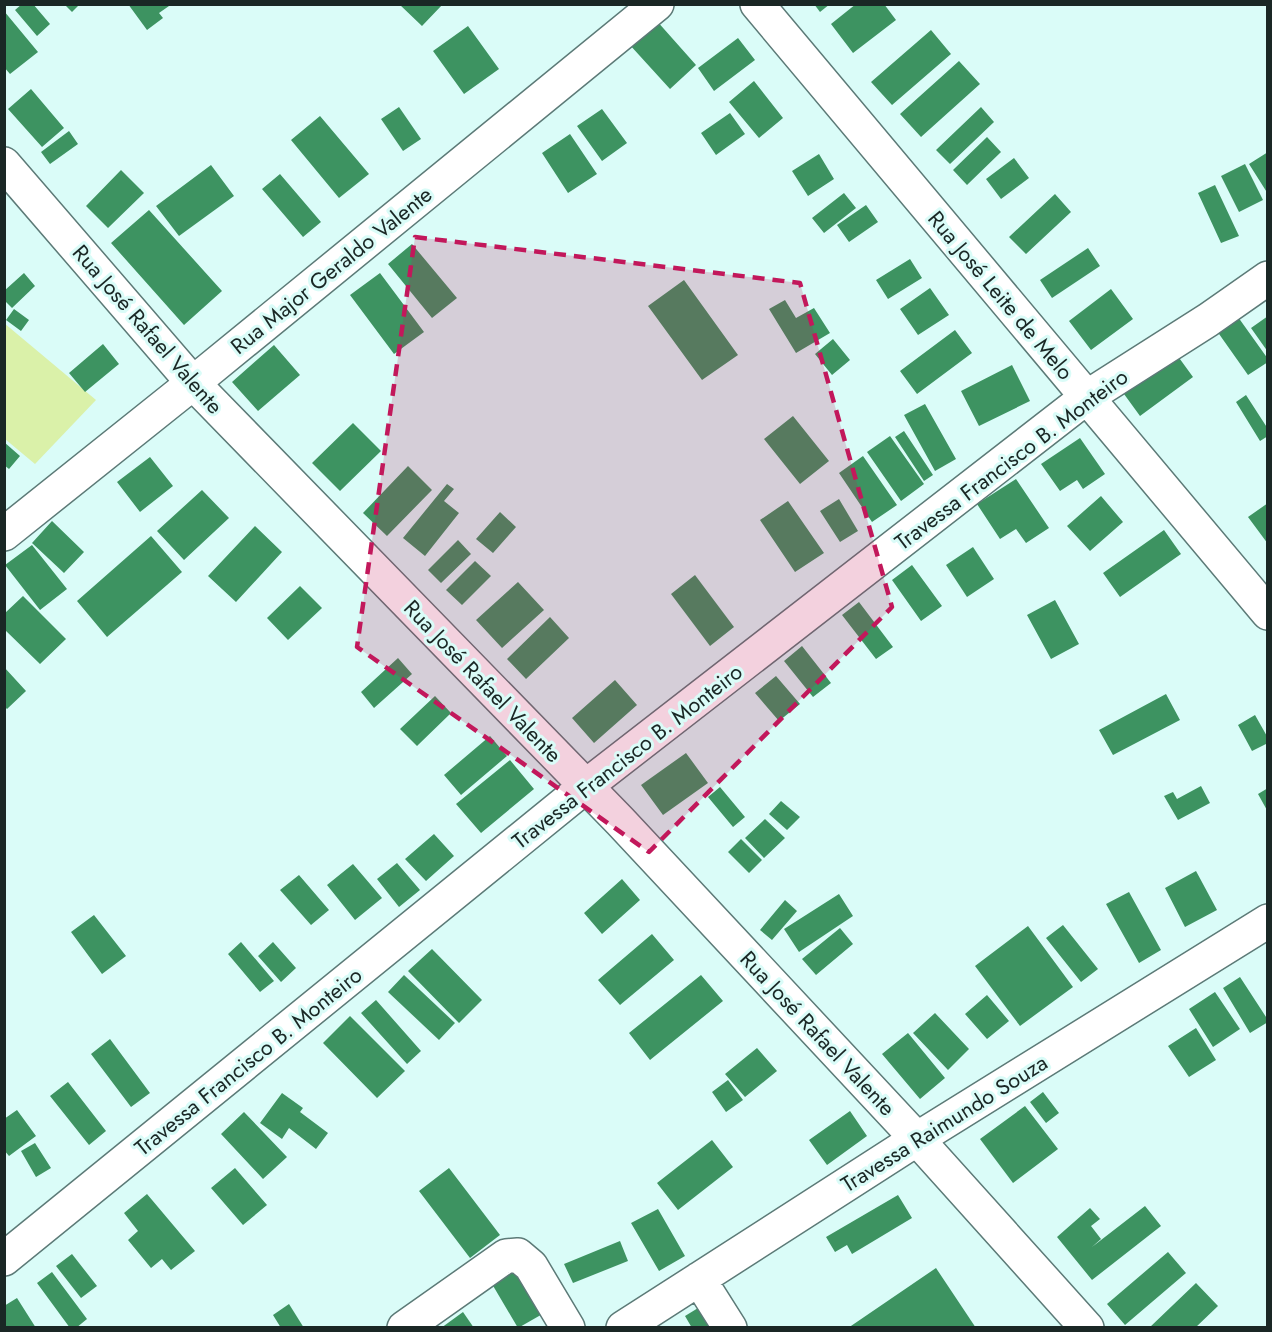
<svg xmlns="http://www.w3.org/2000/svg" width="1272" height="1332" font-family="Jost,sans-serif">
<style>
.green{fill:#daf1a9}
.building{fill:#3d9361}
.lines{fill:none;stroke-linecap:round;stroke-linejoin:round}
.minor-casing{stroke:#5c7a77;stroke-width:36}
.minor{stroke:#fff;stroke-width:33}
.marked{fill:#c2185b;fill-opacity:0.2;stroke:#c2185b;stroke-width:4.5;stroke-dasharray:12 8;stroke-linejoin:round}
.labels{text-anchor:middle;stroke-width:6;stroke-linejoin:round;paint-order:stroke}
.street-label{font-size:22px;fill:#1a2725;stroke:#dafcf8}
</style>
<rect width="100%" height="100%" fill="#dafcf8"/>
<path class="green" d="M4,323L96,400L35,464L5,439Z"/>
<path class="building" d="M22,4H33L50,24L37,36L15,10Z
M64,4H80L72,12Z
M128,4H168L169,6L159,13L163,18L147,30Z
M399,4H443L422,26Z
M814,4H830L820,12Z
M856,4H884L896,20L853,53L831,24Z
M4,11L38,52L10,74L4,67Z
M656,20L696,65L670,89L629,44Z
M468,26L499,69L464,94L433,51Z
M931,30L951,54L892,105L871,82Z
M738,38L755,60L714,91L698,68Z
M959,61L980,84L921,137L900,114Z
M754,81L783,118L759,138L729,102Z
M31,89L64,128L42,147L8,109Z
M399,107L421,139L403,151L381,119Z
M981,107L994,122L950,164L936,150Z
M602,109L627,143L602,161L577,126Z
M730,113L745,134L716,155L701,133Z
M320,116L369,174L339,198L291,140Z
M69,131L78,144L50,164L41,152Z
M570,134L597,174L568,193L542,153Z
M987,137L1001,152L967,185L953,170Z
M1268,152V194L1249,164Z
M819,154L834,179L808,196L792,171Z
M1014,158L1029,178L1001,199L986,179Z
M1245,164L1263,200L1239,212L1221,176Z
M211,165L234,196L179,236L156,206Z
M121,170L144,193L108,228L86,206Z
M280,174L321,222L303,237L262,189Z
M1215,185L1239,236L1221,243L1198,193Z
M844,193L856,208L824,233L812,218Z
M1055,194L1071,212L1026,254L1009,237Z
M866,205L878,222L849,242L837,225Z
M149,210L222,291L184,325L111,243Z
M412,244L457,298L432,318L388,264Z
M1088,248L1100,266L1052,298L1040,280Z
M910,259L922,278L888,299L876,280Z
M24,273L35,286L12,308L4,300V291Z
M380,273L424,332L394,354L350,295Z
M684,280L738,355L702,380L648,306Z
M930,288L949,315L918,335L900,309Z
M1111,289L1133,319L1091,350L1069,321Z
M785,300L796,318L814,308L830,333L796,353L769,309Z
M14,309L29,320L21,331L6,320Z
M1233,310L1268,359V362L1248,375L1212,324Z
M1268,316V352L1251,328Z
M955,330L972,353L917,394L900,371Z
M833,339L850,360L832,375L815,354Z
M103,344L119,364L85,392L69,373Z
M274,345L300,375L258,411L232,382Z
M1177,355L1193,377L1140,416L1124,394Z
M1012,365L1030,401L979,426L961,391Z
M1246,395L1268,429V436L1260,441L1236,402Z
M925,404L956,459L935,471L904,415Z
M793,416L829,461L800,484L764,439Z
M353,423L381,451L340,491L312,463Z
M904,431L933,475L924,481L895,437Z
M890,436L924,484L901,501L867,452Z
M1080,438L1105,474L1083,489L1077,480L1060,491L1041,464Z
M4,442L20,456L9,469L4,465Z
M863,456L897,505L872,522L839,473Z
M150,457L173,486L140,512L117,482Z
M408,466L432,490L387,536L363,513Z
M1016,479L1049,528L1026,543L1016,529L1000,539L977,504Z
M447,484L454,489L444,501L459,513L425,556L403,538Z
M202,490L229,518L184,560L157,531Z
M1101,496L1123,522L1090,551L1067,526Z
M839,499L858,531L840,542L820,511Z
M788,501L824,553L795,572L760,520Z
M1268,503V544L1248,517Z
M500,512L516,527L493,553L476,539Z
M52,521L84,552L64,573L32,543Z
M255,526L282,552L236,602L208,576Z
M1164,530L1181,554L1120,597L1103,573Z
M151,536L182,572L107,637L77,601Z
M458,540L471,554L441,583L428,570Z
M32,545L67,589L40,610L5,565Z
M973,547L994,579L967,597L946,565Z
M475,561L491,576L462,605L446,590Z
M912,565L942,606L921,621L892,580Z
M695,575L734,627L710,646L671,594Z
M518,582L544,610L502,648L476,620Z
M300,586L322,608L288,640L267,618Z
M23,596L66,639L40,664L4,629V614Z
M1055,600L1079,644L1051,659L1027,615Z
M859,602L893,647L876,659L842,615Z
M550,617L569,638L526,679L507,659Z
M802,646L831,683L813,697L784,661Z
M398,658L412,674L374,708L361,692Z
M4,667L26,691L7,709L4,706Z
M776,676L800,704L779,721L755,693Z
M615,680L637,705L594,743L572,718Z
M1166,694L1180,720L1113,755L1099,730Z
M435,696L451,713L417,746L400,729Z
M1255,715L1268,738V743L1252,751L1238,725Z
M490,736L507,756L461,795L444,775Z
M686,753L708,783L663,815L641,785Z
M510,760L534,789L481,833L456,804Z
M1201,786L1210,803L1178,820L1164,796L1173,792L1177,799Z
M720,787L745,817L733,827L708,797Z
M1268,788V812L1258,794Z
M781,801L800,817L787,830L769,814Z
M765,819L785,838L764,858L745,838Z
M434,834L454,856L426,881L405,859Z
M741,839L762,860L749,873L728,852Z
M397,863L420,890L399,907L377,879Z
M353,864L382,898L355,920L327,885Z
M1196,871L1217,910L1185,927L1165,888Z
M299,875L329,910L311,925L280,890Z
M622,879L640,900L602,934L584,913Z
M1129,892L1161,950L1139,963L1106,904Z
M839,894L853,916L799,952L784,929Z
M785,900L797,911L772,940L760,930Z
M94,915L126,956L102,974L71,932Z
M1063,925L1098,969L1081,982L1046,938Z
M1028,926L1073,987L1020,1026L975,966Z
M840,928L853,944L816,975L802,959Z
M652,934L674,960L620,1005L598,980Z
M241,942L274,981L260,992L228,954Z
M273,942L296,968L281,982L258,956Z
M432,949L482,1000L459,1023L408,971Z
M404,975L455,1023L439,1040L388,992Z
M701,975L723,1001L650,1060L629,1033Z
M1240,977L1268,1020V1022L1250,1033L1223,988Z
M1215,992L1240,1029L1213,1047L1189,1009Z
M987,995L1009,1021L987,1039L965,1014Z
M376,1000L421,1051L407,1064L361,1013Z
M935,1013L969,1049L948,1070L913,1033Z
M350,1016L405,1071L377,1098L323,1043Z
M1196,1028L1216,1060L1189,1077L1168,1046Z
M908,1033L945,1078L920,1099L882,1054Z
M110,1039L150,1093L131,1107L91,1054Z
M757,1048L777,1071L745,1097L725,1074Z
M728,1080L743,1100L726,1112L712,1092Z
M68,1082L106,1131L89,1145L50,1096Z
M1043,1092L1059,1113L1046,1123L1030,1102Z
M282,1093L303,1108L300,1112L328,1133L316,1149L289,1128L282,1139L260,1123Z
M1025,1106L1058,1149L1013,1183L980,1139Z
M17,1110L36,1136L9,1156L4,1150V1119Z
M850,1111L867,1136L827,1165L809,1140Z
M244,1112L287,1157L263,1179L221,1134Z
M712,1140L733,1167L678,1210L657,1183Z
M35,1143L51,1168L36,1177L21,1151Z
M235,1168L267,1205L243,1225L211,1188Z
M449,1168L500,1235L470,1258L419,1191Z
M147,1194L195,1251L171,1270L162,1259L151,1268L128,1240L138,1231L124,1213Z
M898,1195L912,1218L852,1254L847,1245L835,1252L826,1237Z
M1145,1206L1161,1226L1092,1280L1057,1237L1090,1208L1100,1219L1091,1226L1101,1239L1092,1247Z
M658,1209L685,1256L659,1271L631,1223Z
M620,1241L628,1261L573,1283L564,1264Z
M1168,1252L1186,1273L1125,1325L1107,1304Z
M72,1254L97,1286L81,1298L56,1266Z
M520,1268L546,1312L518,1328L492,1284Z
M936,1268L976,1328H848Z
M52,1272L87,1319L76,1328H70L37,1283Z
M1196,1283L1218,1306L1195,1328H1149Z
M17,1298L36,1328H4V1306Z
M289,1304L304,1328H281L273,1315Z
M703,1305L717,1328H692L685,1316Z
M463,1312L474,1328H441Z"/>
<g class="lines">
<g class="minor-casing">
<path id="minor" d="M757,4L1268,613
M4,164L193,383L620,821L917,1139L1087,1328
M4,534L193,383L657,4
M4,1259L586,786L1087,397L1208,320L1268,278
M699,1279L730,1328
M404,1328L506,1256L518,1255L531,1266L568,1328
M623,1328L917,1139L1268,921"/>
</g>
<use href="#minor" class="minor"/>
</g>
<path class="marked" d="M415,237L800,283L892,607L649,852L357,647Z"/>
<g class="labels">
<g class="street-label">
<text transform="translate(331 270) rotate(-39)" y="8">Rua Major Geraldo Valente</text>
<text transform="translate(1001 295) rotate(50)" y="8">Rua José Leite de Melo</text>
<text transform="translate(148 329) rotate(49)" y="8">Rua José Rafael Valente</text>
<text transform="translate(1011 459) rotate(-37)" y="8">Travessa Francisco B. Monteiro</text>
<text transform="translate(483 681) rotate(46)" y="8">Rua José Rafael Valente</text>
<text transform="translate(627 756) rotate(-38)" y="8">Travessa Francisco B. Monteiro</text>
<text transform="translate(818 1033) rotate(47)" y="8">Rua José Rafael Valente</text>
<text transform="translate(248 1061) rotate(-39)" y="8">Travessa Francisco B. Monteiro</text>
<text transform="translate(944 1123) rotate(-32)" y="8">Travessa Raimundo Souza</text>
</g>
</g>
<rect width="1272" height="1332" fill="none" stroke="#1a2725" stroke-width="12"/>
</svg>
